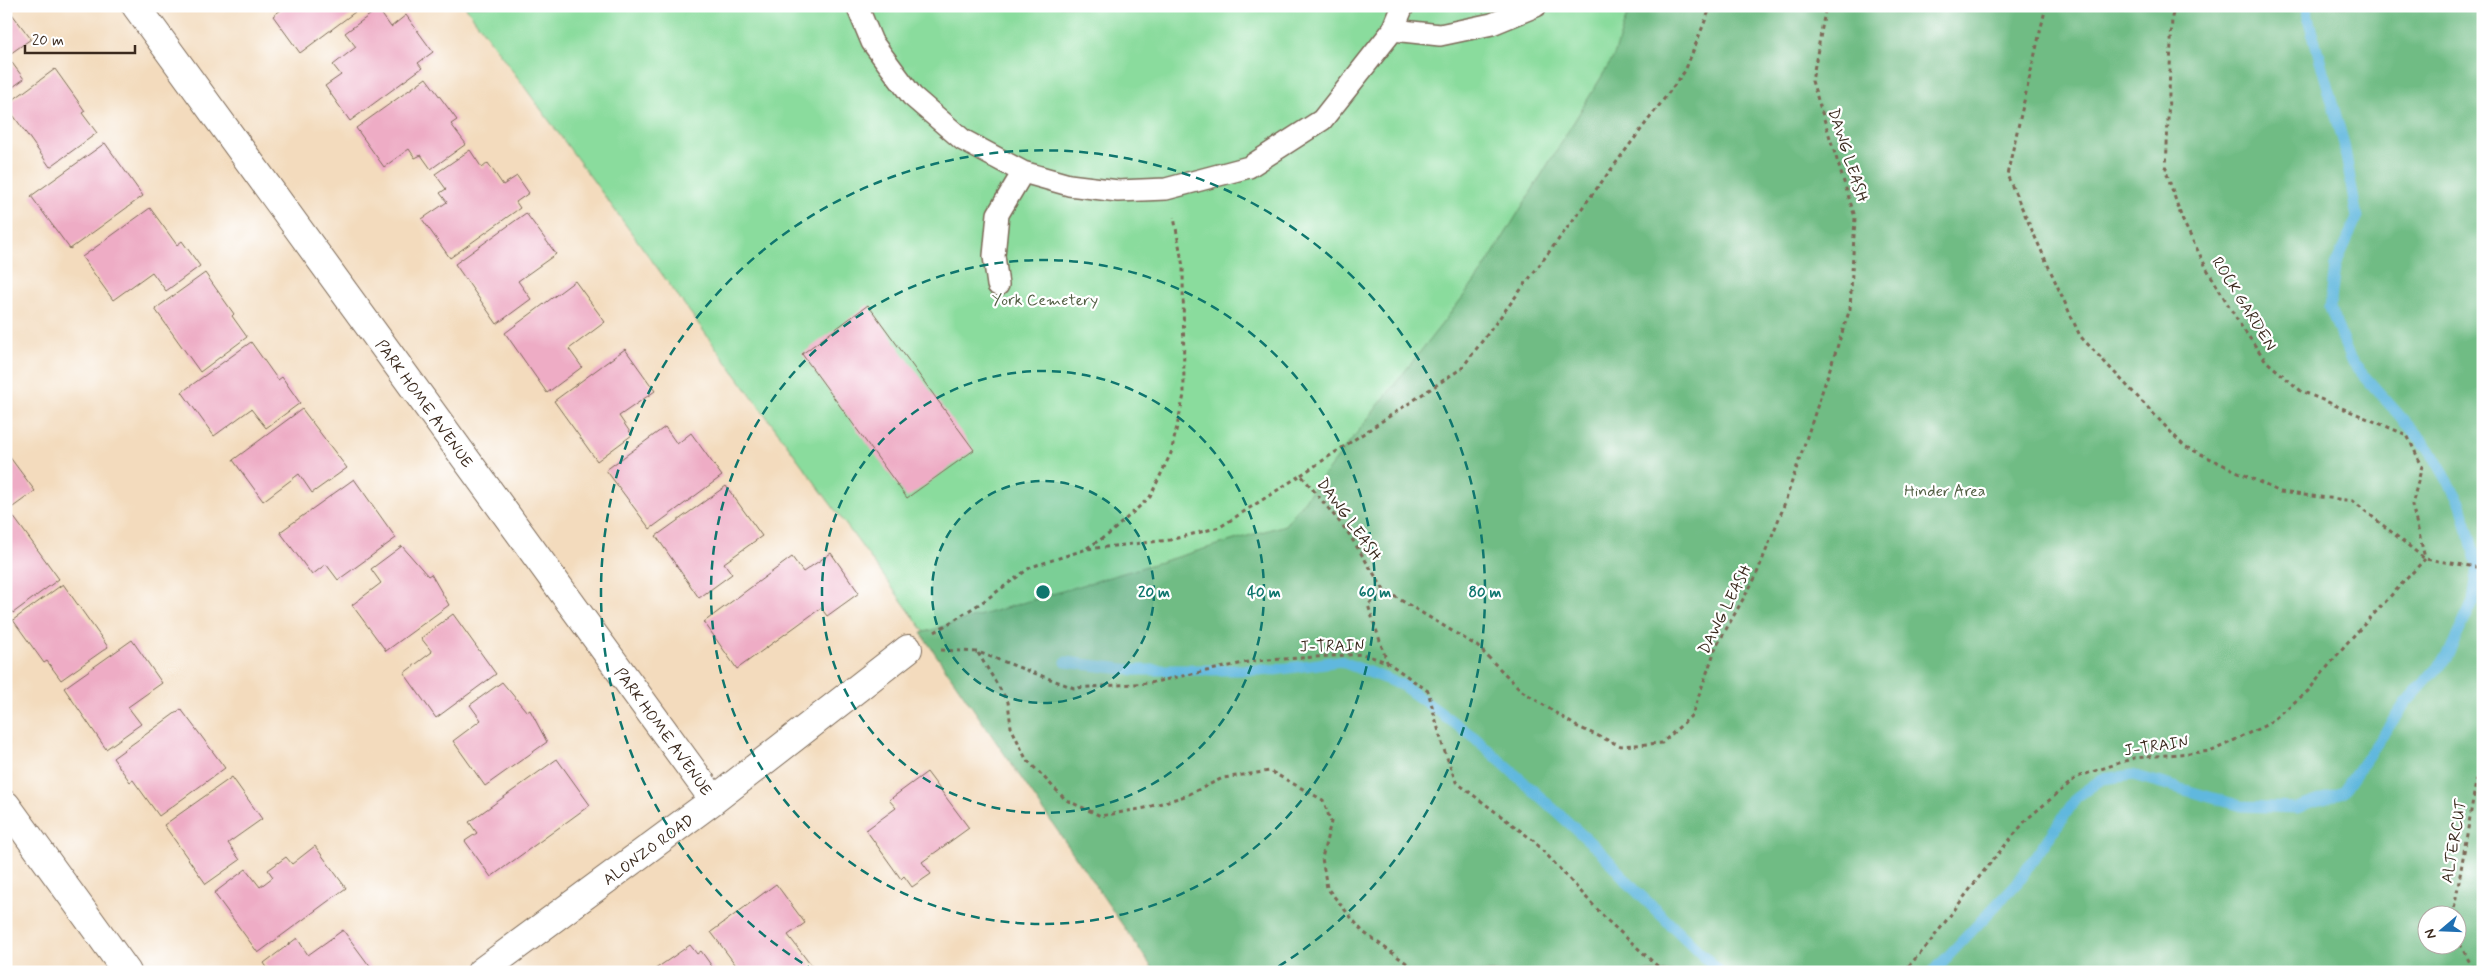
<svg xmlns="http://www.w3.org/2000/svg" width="2489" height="978" font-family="Mynerve,sans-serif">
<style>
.green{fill:#8adc9d;stroke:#62835e;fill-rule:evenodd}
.forest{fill:#6fbc84;stroke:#557351;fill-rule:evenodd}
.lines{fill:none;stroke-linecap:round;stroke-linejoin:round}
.stream{stroke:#61b8de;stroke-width:11}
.building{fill:#eeacc5}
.lane-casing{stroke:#7b6856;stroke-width:24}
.street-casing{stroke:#7b6856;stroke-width:30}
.path{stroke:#7b6856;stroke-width:3;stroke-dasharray:4 4;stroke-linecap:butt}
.lane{stroke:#fff;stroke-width:21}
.street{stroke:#fff;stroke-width:28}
.ring{fill:none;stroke:#0f766e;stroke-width:2.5;stroke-dasharray:9 6}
.labels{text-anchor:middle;stroke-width:4.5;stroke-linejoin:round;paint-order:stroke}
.street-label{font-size:16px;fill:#3b2a1e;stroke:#fff}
.park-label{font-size:16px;fill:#535f44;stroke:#fff}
.centre{fill:#0f766e;stroke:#fff;stroke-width:2.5}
.ring-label{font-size:15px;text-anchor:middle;font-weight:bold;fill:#0f766e;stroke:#fff;stroke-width:4.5;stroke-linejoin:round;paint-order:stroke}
</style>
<rect width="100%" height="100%" fill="#fff"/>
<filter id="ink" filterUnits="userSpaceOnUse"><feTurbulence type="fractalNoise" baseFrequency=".02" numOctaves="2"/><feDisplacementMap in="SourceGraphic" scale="10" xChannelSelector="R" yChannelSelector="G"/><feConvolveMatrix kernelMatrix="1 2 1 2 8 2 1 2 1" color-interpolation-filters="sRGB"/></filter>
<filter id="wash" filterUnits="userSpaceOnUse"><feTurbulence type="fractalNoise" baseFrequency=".0096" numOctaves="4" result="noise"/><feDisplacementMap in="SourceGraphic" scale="20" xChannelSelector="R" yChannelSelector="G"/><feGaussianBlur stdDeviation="1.12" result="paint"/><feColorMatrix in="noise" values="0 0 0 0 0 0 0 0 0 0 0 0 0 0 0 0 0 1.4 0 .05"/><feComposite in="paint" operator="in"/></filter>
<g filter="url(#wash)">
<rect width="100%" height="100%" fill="#f3dbbd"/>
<path class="green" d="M465,6H2483V972H1158L921,627ZM2426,916H2456V946H2426Z"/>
<path class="forest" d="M1630,6H2483V972H1155L921,633L1285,525L1480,275L1613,58ZM2426,916H2456V946H2426Z"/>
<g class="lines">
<path class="stream" d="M1066,662L1132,670H1274L1340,661L1402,685L1475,738L1602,853L1634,889L1720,972
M1933,972L2017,883L2078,796L2102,779L2133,775L2241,806L2297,808L2343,792L2406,702L2447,657L2473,602L2478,568L2461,504L2430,450L2351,361L2330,308L2335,266L2357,218L2344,144L2308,18L2307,6"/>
</g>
<g id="blocks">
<path class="building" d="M6,6L31,39L7,56L24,79L6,92Z
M286,6H363L300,53L273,16Z
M378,9L391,27L406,15L433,52L418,63L422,68L350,121L325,86L341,75L333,65L356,47L345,33Z
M55,69L85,111L82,113L97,133L50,167L6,105Z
M426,78L457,120L451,124L466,144L431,169L421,155L415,158L409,149L384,167L356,128Z
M105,143L143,196L70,249L31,196Z
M470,150L482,168L488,163L503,185L517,176L529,193L516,202L520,208L450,258L422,219L447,202L440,193L446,189L435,174Z
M150,208L177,245L182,241L200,266L166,291L152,272L113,300L82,257Z
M526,213L556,254L518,281L531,299L497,324L455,264Z
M205,273L234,314L232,316L247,337L200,372L155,309Z
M575,281L605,322L569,349L582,367L547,393L505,333Z
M868,305L974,450L907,498L802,354Z
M251,342L278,380L282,377L300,403L266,428L251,409L214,436L182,392Z
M625,349L655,391L619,416L632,435L597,461L554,401Z
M302,409L347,468L312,493L299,474L263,501L233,460Z
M665,427L677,444L691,433L722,476L650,529L606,470Z
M6,452L35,491L6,512Z
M354,479L396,538L338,580L326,564L312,575L280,532Z
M726,486L762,536L724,563L732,574L699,598L656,536Z
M13,516L59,579L13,613L6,603V521Z
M402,546L428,576L431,574L449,605L386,651L352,605L381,583L371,569Z
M831,553L859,593L827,616L821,608L737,669L704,622L792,557L803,572Z
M63,584L108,647L61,680L47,661L44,663L13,620Z
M453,614L496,674L436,718L404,673L432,652L421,638Z
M132,640L162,683L128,707L141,724L106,749L64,688Z
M502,682L527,712L530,710L547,742L485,786L453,741L481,720L470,705Z
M181,709L225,768L159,816L133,780L130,782L113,758Z
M557,759L590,805L491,877L465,841L477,833L469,822Z
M927,772L969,828L922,862L931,874L912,887L904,876L901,879L866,830L896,808L889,800Z
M232,777L262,819L228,843L240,860L206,884L164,825Z
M315,846L346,888L258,953L214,893L246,869L260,887L273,877L268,870L286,857L292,864Z
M776,884L805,923L788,935L816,972H741L711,932Z
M343,930L374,972H270L264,963L297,938L308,955Z
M690,945L697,954L701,951L716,972H651Z"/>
</g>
</g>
<g filter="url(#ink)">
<use href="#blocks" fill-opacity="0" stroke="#7b6856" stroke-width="1"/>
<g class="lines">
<g class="lane-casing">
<path id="lane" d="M857,6L872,42L912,96L963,140L1023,172L1069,185L1118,191L1166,189L1249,167L1322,120L1393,30L1403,6
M1393,30L1440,35L1492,24L1536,6
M998,285L994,256L998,214L1023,172"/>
</g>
<g class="street-casing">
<path id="street" d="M136,6L714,800
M6,805L127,972
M481,972L714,800L908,649"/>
</g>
<path class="path" d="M2046,6L2007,175L2080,336L2184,446L2280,492L2353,501L2425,559L2483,568
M2175,6L2172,17L2166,171L2182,219L2207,269L2239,323L2266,361L2301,391L2407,435L2422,466L2412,505L2425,558
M1301,475L1462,368L1685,71L1711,6
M1087,548L1109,534L1150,497L1171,453L1184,395L1183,267L1174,217
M1384,590L1368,605L1387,662
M935,632L984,601L1031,567L1087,549L1170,540L1220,527L1301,475L1347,531L1384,590L1477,646L1522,691L1576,726L1621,746L1662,743L1692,715L1716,647L1755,578L1782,511L1850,309L1855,217L1812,81L1826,6
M941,650L978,652L1074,688L1150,683L1253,661L1362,654L1387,662L1428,691L1443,747L1456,782L1534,841L1608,921L1664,972
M978,653L1008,702L1011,727L1026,759L1066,800L1101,816L1145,808L1185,796L1223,778L1270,771L1323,800L1331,822L1322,858L1327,888L1363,932L1419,972
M2453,916L2483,741
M2456,937L2475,972
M1903,972L1927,946L1983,872L2027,819L2077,777L2134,758L2212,751L2268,724L2308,691L2346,644L2425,559"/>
<use href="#lane" class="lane"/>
<use href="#street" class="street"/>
</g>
</g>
<circle cx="1043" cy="592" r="111" fill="#0f766e" fill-opacity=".12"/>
<g class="ring">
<circle cx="1043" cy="592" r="111"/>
<circle cx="1043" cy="592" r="221"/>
<circle cx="1043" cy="592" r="332"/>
<path d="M815 971A442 442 0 1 1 1271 971"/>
</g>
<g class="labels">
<g class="street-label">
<text transform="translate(1849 155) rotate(72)" y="6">DAWG LEASH</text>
<text transform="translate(2245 303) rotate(58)" y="6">ROCK GARDEN</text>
<text transform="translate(425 403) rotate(54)" y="6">PARK HOME AVENUE</text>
<text transform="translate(1350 519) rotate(54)" y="6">DAWG LEASH</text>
<text transform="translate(1724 609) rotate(-63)" y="6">DAWG LEASH</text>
<text transform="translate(1332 645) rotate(-1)" y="6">J-TRAIN</text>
<text transform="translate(664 731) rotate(54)" y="6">PARK HOME AVENUE</text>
<text transform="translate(2156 745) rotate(-8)" y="6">J-TRAIN</text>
<text transform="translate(2453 841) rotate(-80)" y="6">ALTERCUT</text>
<text transform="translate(648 849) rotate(-36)" y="6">ALONZO ROAD</text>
</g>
<g class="park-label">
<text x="1045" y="305">York Cemetery</text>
<text x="1945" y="496">Hinder Area</text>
</g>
</g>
<circle cx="1043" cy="592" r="8" class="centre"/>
<g class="ring-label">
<text x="1154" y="597">20 m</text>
<text x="1264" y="597">40 m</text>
<text x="1375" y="597">60 m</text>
<text x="1485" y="597">80 m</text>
</g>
<rect width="2489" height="978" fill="none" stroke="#fff" stroke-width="25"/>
<g transform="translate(2442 930) rotate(251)"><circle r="24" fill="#ffffff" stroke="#b1aaa5"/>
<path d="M0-4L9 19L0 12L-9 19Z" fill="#1f6fb2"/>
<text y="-8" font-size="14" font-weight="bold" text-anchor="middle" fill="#3b2a1e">N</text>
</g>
<path d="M25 45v8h110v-8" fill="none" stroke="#3b2a1e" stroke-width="2.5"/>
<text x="32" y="45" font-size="15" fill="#3b2a1e" stroke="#ffffff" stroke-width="4" paint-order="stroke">20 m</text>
</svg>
